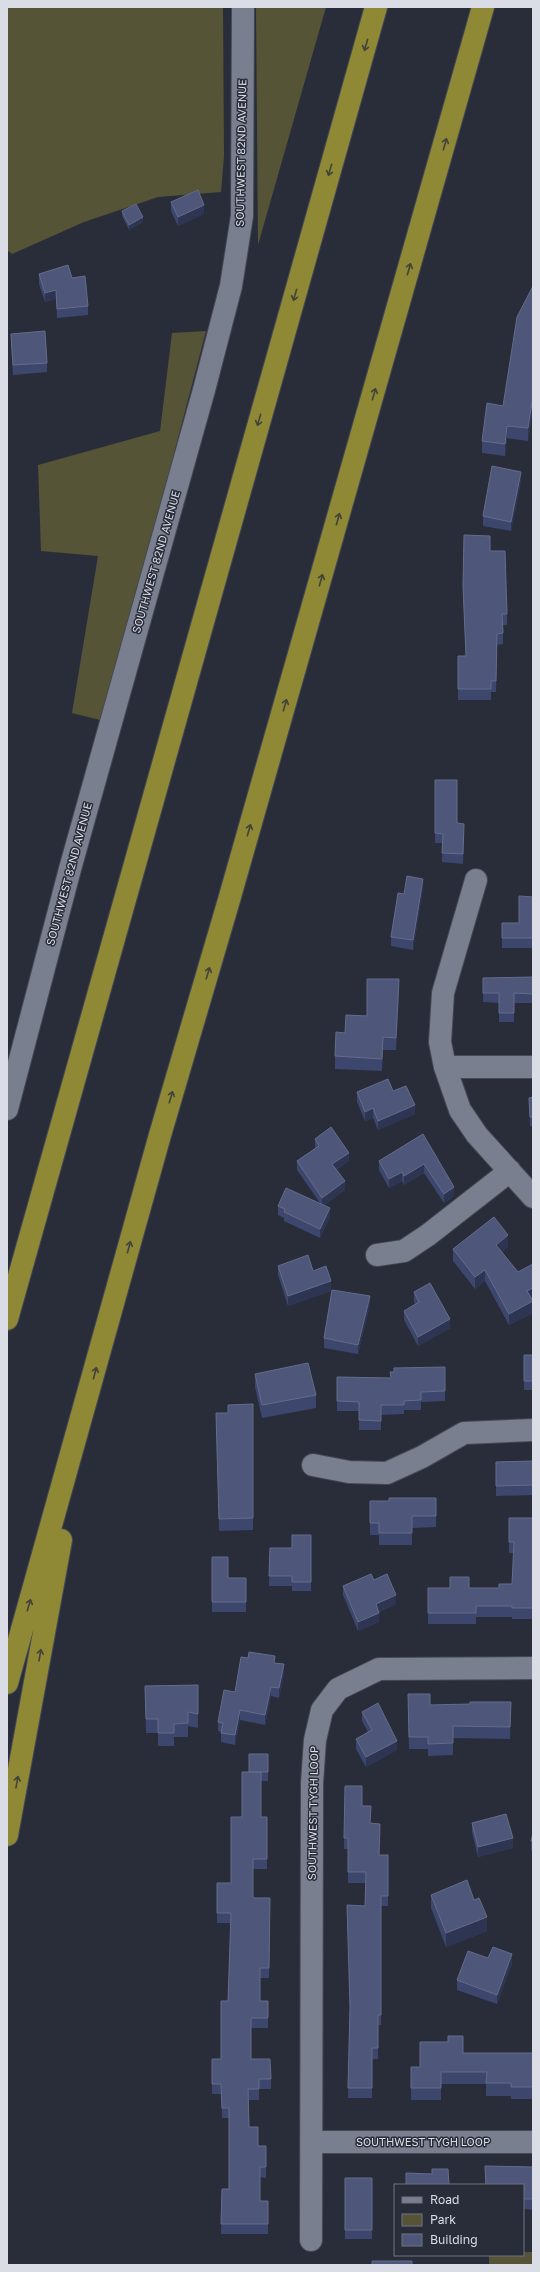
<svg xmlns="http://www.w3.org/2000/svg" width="540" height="2272" font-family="'Golos Text',sans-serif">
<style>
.green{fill:#565436}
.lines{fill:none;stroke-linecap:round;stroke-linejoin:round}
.minor-casing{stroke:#464954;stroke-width:24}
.highway-casing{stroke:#464954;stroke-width:24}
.minor{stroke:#7a7f8f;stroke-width:22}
.highway{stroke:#8f8835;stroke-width:22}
.wall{fill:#3d466d}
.shaded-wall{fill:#2e3553}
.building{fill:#4e577a;stroke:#646c8b}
.oneway{stroke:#424439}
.labels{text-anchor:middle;stroke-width:3;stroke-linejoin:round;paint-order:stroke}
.street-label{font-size:11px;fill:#dbdde6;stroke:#292d3a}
</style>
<rect width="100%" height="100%" fill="#292d3a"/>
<path class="green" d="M7,7H223L224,156L221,192L158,197L84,222L12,254L7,250Z
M256,7H326L258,245Z
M206,331L104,721L72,713L98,556L41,551L38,465L160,431L172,333Z
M523,2252H533V2265H489V2255H523Z"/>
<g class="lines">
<g class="minor-casing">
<path id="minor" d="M476,880L443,993L440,1042L445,1067L460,1110L477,1135L533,1197
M445,1067H533
M7,1109L70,869L204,390L231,286L242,216L243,7
M377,1255L404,1251L428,1235L510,1171
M313,1465L349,1472L387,1473L422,1457L464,1433L533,1430
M312,2142H533
M311,2240L312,1783L315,1740L322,1710L338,1689L379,1669L533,1668"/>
</g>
<g class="highway-casing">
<path id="highway" d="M7,1319L376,7
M7,1683L160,1135L229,900L483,7
M7,1835L61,1540"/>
</g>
<use href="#minor" class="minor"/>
<use href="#highway" class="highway"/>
</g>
<path class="wall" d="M171,202L204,214L178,226L171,211Z
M122,211L143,222L129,230L122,216Z
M39,274L72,278L88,306V315L57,318L56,299L45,302L39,284Z
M533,286V408L528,441L507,438L505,456L482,453V441L503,406Z
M11,334L47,363V372L13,375L11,343Z
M521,481L511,531L483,526V516Z
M464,535L490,551L507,614V625H503V644L497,645L496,692H491V700H458V656H466L463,596Z
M435,780L457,823L464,833L463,864L442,862V843H435Z
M423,888L413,950L391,946V937L404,894Z
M533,897V948H502V923H519Z
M533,977V1003H514V1022H499V1003L483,1002V978Z
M399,991L396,1050H383L382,1071L335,1069V1056L345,1033Z
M393,1091L415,1114L378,1130L373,1118L365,1121L357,1102V1092Z
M533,1097V1126H530L529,1098Z
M423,1134L454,1196L444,1203L424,1173L404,1185L402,1181L389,1188L379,1170V1161Z
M315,1139L349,1161L336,1170L345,1190L324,1205L330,1217L320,1238L284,1221V1218L278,1215V1206L320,1203L297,1170V1161L315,1148Z
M508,1247L502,1252L532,1300L533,1313L509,1325L485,1281L475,1289L453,1261V1249Z
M278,1266L331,1291L288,1306L278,1275Z
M414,1292L450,1328L418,1346L404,1320V1311L415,1304L414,1302Z
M370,1305L358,1354L324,1348V1338Z
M524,1355H533V1390H524Z
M445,1367V1401L421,1402V1410H404V1414L381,1415V1430H359V1411H337V1377L390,1378Z
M255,1374L316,1395V1408L262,1418L255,1387Z
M253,1404V1530L219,1531L216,1413H228Z
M533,1461V1495L496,1496V1462Z
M436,1498V1527L412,1528V1545H379V1535H370V1501H389Z
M509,1518H533V1619H512V1617H476V1624H428V1588H499L512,1584L514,1553H509Z
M311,1535V1591H292V1586H269L270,1548H292Z
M212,1557L228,1578H246V1612H212Z
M374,1580L396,1604L379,1612V1622L358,1631L343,1595V1586Z
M275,1663L284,1674L279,1698L271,1696L265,1725L240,1720L235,1745L221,1742V1732L218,1731V1722L235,1692Z
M145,1686L198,1714V1728L188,1726V1737H174V1746H158V1733H146Z
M408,1694L430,1705L470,1704L511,1702L510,1739L453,1738V1755L428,1756V1749H409Z
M362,1712L397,1750L366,1767L356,1749V1739L368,1732L362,1721Z
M268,1754V1781H261V1817H267V1869H253V1898H270L269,1978H260V2001H268V2028H251V2059L271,2079V2089H259V2100H249V2127L258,2146H266V2178L260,2177V2201H268V2234H221L222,2189H229V2118H222L221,2094H212V2059H221L228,2001L231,1923H217V1883H231L242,1817L249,1772Z
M362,1806L371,1823L379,1855H388V1906H381V2025H378V2059H372V2098H348L350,2013L365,1906L366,1883H348V1849H344V1838Z
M472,1823L513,1848L478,1857L472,1832Z
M533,1833V1851L531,1850V1841Z
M431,1895L474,1900L487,1931L446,1947L431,1908Z
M488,1958L512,1963L497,2004L457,1990V1980Z
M463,2053H533V2099H511V2096H486V2084H441V2100H411V2067H420Z
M485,2166L533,2167V2210L523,2209V2185H485Z
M345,2178H372V2239H345Z"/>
<path class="shaded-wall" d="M204,205V214L178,226V217Z
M143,217V222L129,230V225Z
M56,290V299L45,302V293Z
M533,396V408L528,441V428Z
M507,426V438L505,456V444Z
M521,472V481L511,531V522Z
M464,824V833L463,864V854Z
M423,879V888L413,950V940Z
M399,979V991L396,1050V1038Z
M383,1037V1050L382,1071V1059Z
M415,1105V1114L378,1130V1121Z
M373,1108V1118L365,1121V1112Z
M349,1153V1161L332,1172V1164Z
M424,1164V1173L404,1185V1176Z
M402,1172V1181L389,1188V1179Z
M345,1181V1190L322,1206V1198Z
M454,1187V1196L444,1203V1194Z
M330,1208V1217L320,1238V1229Z
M508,1235V1247L496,1256V1245Z
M485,1270V1281L475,1289V1277Z
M331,1281V1291L288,1306V1296Z
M533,1288V1300L527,1302V1291Z
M370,1296V1305L358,1354V1345Z
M533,1301V1313L509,1325V1314Z
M450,1319V1328L418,1346V1337Z
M396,1595V1604L376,1613V1604Z
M379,1613V1622L358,1631V1622Z
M284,1664V1674L279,1698V1688Z
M271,1687V1696L265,1725V1715Z
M240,1710V1720L235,1745V1735Z
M397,1741V1750L366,1767V1757Z
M513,1838V1848L478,1857V1847Z
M487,1917V1931L446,1947V1933Z
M512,1954V1963L497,2004V1995Z"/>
<path class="building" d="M198,190L204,205L178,217L171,202Z
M136,204L143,217L129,225L122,211Z
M68,265L72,278L85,276L88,306L57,309L56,290L45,293L39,274Z
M533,286V396L528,428L507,426L505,444L482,441L487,403L503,406L517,317Z
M45,331L47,363L13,365L11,334Z
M492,466L521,472L511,522L483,516Z
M464,535L490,536V551H505L507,614H502L503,633L497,634L496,681H491V689H458V656H466L463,585Z
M435,780H457V823L464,824L463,854L442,853L443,834L435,833Z
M407,876L423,879L413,940L391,937L398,893L404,894Z
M519,896L533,897V938H502V923H519Z
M533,977V994L514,993V1013H499V993H483V978Z
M367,979H399L396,1038L383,1037L382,1059L335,1056L336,1032L345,1033L346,1015L367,1016Z
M388,1079L393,1091L406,1086L415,1105L378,1121L373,1108L365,1112L357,1092Z
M533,1097V1117H530L529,1098Z
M331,1127L349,1153L332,1164L345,1181L322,1198L297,1161L319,1146L315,1139Z
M423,1134L454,1187L444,1194L424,1164L404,1176L402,1172L389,1179L379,1161Z
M286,1188L330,1208L320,1229L284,1212L285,1209L278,1206Z
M494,1217L508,1235L496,1245L518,1272L533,1264V1288L527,1291L533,1301L509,1314L485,1270L475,1277L453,1249Z
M308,1255L313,1271L326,1266L331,1281L288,1296L278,1266Z
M430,1283L450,1319L418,1337L404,1311L419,1302L414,1292Z
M332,1290L370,1296L358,1345L324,1338Z
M524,1355H533V1381H524Z
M308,1363L316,1395L262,1405L255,1374Z
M445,1367V1391L421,1392V1400L404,1401V1405H381V1421L359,1420V1402L337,1401V1377L391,1378L390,1372H394V1368Z
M253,1404V1518L219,1519L216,1413H228V1405Z
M533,1461V1485L496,1486V1462Z
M389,1498H436V1516H412V1533H379V1523H370V1501H389Z
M509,1518H533V1608H512V1606H476V1613H428V1588H450V1577H469V1588H499V1584H512L514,1542H509Z
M292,1535H311V1582H292V1576H269L270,1548H292Z
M212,1557H228V1578H246V1602H212Z
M371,1574L374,1580L387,1574L396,1595L376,1604L379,1613L358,1622L343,1586Z
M249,1652L275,1656L274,1663L284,1664L279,1688L271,1687L265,1715L240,1710L235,1735L221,1733L223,1723L218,1722L224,1690L235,1692L241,1657L248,1658Z
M198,1685V1714L188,1712V1723L174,1724V1733H158V1719H146L145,1686Z
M408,1694H430V1705L470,1704V1702H511L510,1727L453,1726V1743L428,1744V1737H409Z
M378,1703L397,1741L366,1757L356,1739L372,1730L362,1712Z
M249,1754H268V1772H249Z
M242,1772H261V1817H267V1859H253V1898H270L269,1968H260V2001H268V2018H251V2059H270L271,2079H259V2089H248L249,2127H258V2146H266V2167H260V2201H268V2224H221L222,2189H229V2108H222L221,2084H212V2059H221V2001H228L231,1913H217V1883H231V1817H242Z
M345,1786H362V1806H371L370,1823L380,1824L379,1855H388V1896H381V2015H378V2048H372V2088H348L350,2007L347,1905L365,1906L366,1872H348V1838H344Z
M506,1814L513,1838L478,1847L472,1823Z
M533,1833V1841H531Z
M467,1880L474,1900L479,1898L487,1917L446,1933L431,1895Z
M493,1947L512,1954L497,1995L457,1980L468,1951L488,1958Z
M448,2036H463V2053H533V2087H511V2083H486L487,2072H441V2088H411V2067H420V2042H448Z
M485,2166L533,2167V2199H523V2185H486Z
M432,2169H448L449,2185H406V2173L432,2174Z
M345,2178H372V2230H345Z
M372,2261H412V2265H372Z"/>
<defs><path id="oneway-shaft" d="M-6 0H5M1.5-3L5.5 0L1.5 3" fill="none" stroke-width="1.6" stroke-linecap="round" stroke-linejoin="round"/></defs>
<g class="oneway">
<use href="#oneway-shaft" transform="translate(366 45) rotate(106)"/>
<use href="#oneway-shaft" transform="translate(445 144) rotate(-74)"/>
<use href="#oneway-shaft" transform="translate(330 170) rotate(106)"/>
<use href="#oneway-shaft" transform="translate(409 269) rotate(-74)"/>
<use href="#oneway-shaft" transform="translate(295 295) rotate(106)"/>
<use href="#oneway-shaft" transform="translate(374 394) rotate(-74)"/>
<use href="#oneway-shaft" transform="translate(259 420) rotate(106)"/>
<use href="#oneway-shaft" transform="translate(338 519) rotate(-74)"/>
<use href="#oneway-shaft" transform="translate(321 580) rotate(-74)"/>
<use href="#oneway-shaft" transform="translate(285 705) rotate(-74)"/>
<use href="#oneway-shaft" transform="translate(249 830) rotate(-74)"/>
<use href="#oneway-shaft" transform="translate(208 973) rotate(-73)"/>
<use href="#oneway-shaft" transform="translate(171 1097) rotate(-73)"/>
<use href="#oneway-shaft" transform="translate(129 1247) rotate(-75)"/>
<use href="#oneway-shaft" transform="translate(95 1373) rotate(-75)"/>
<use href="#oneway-shaft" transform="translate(29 1605) rotate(-74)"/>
<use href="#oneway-shaft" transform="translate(40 1655) rotate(-80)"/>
<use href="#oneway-shaft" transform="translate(17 1782) rotate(-80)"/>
</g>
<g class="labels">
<g class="street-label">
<text transform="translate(241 153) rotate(-89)" y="4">SOUTHWEST 82ND AVENUE</text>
<text transform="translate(156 562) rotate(-74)" y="4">SOUTHWEST 82ND AVENUE</text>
<text transform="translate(69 874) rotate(-75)" y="4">SOUTHWEST 82ND AVENUE</text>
<text transform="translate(313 1813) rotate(-89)" y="4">SOUTHWEST TYGH LOOP</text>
<text x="423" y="2146">SOUTHWEST TYGH LOOP</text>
</g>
</g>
<rect width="540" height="2272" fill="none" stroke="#dbdde6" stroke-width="16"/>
<rect x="394" y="2184" width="130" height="72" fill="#292d3a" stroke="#70737f"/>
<rect x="402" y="2197" width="20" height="6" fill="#7a7f8f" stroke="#70737f"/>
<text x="430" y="2204" font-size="12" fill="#dbdde6">Road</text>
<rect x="402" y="2214" width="20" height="12" fill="#565436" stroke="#70737f"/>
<text x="430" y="2224" font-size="12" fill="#dbdde6">Park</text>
<rect x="402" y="2234" width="20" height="12" fill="#4e577a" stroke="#70737f"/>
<text x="430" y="2244" font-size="12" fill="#dbdde6">Building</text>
</svg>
